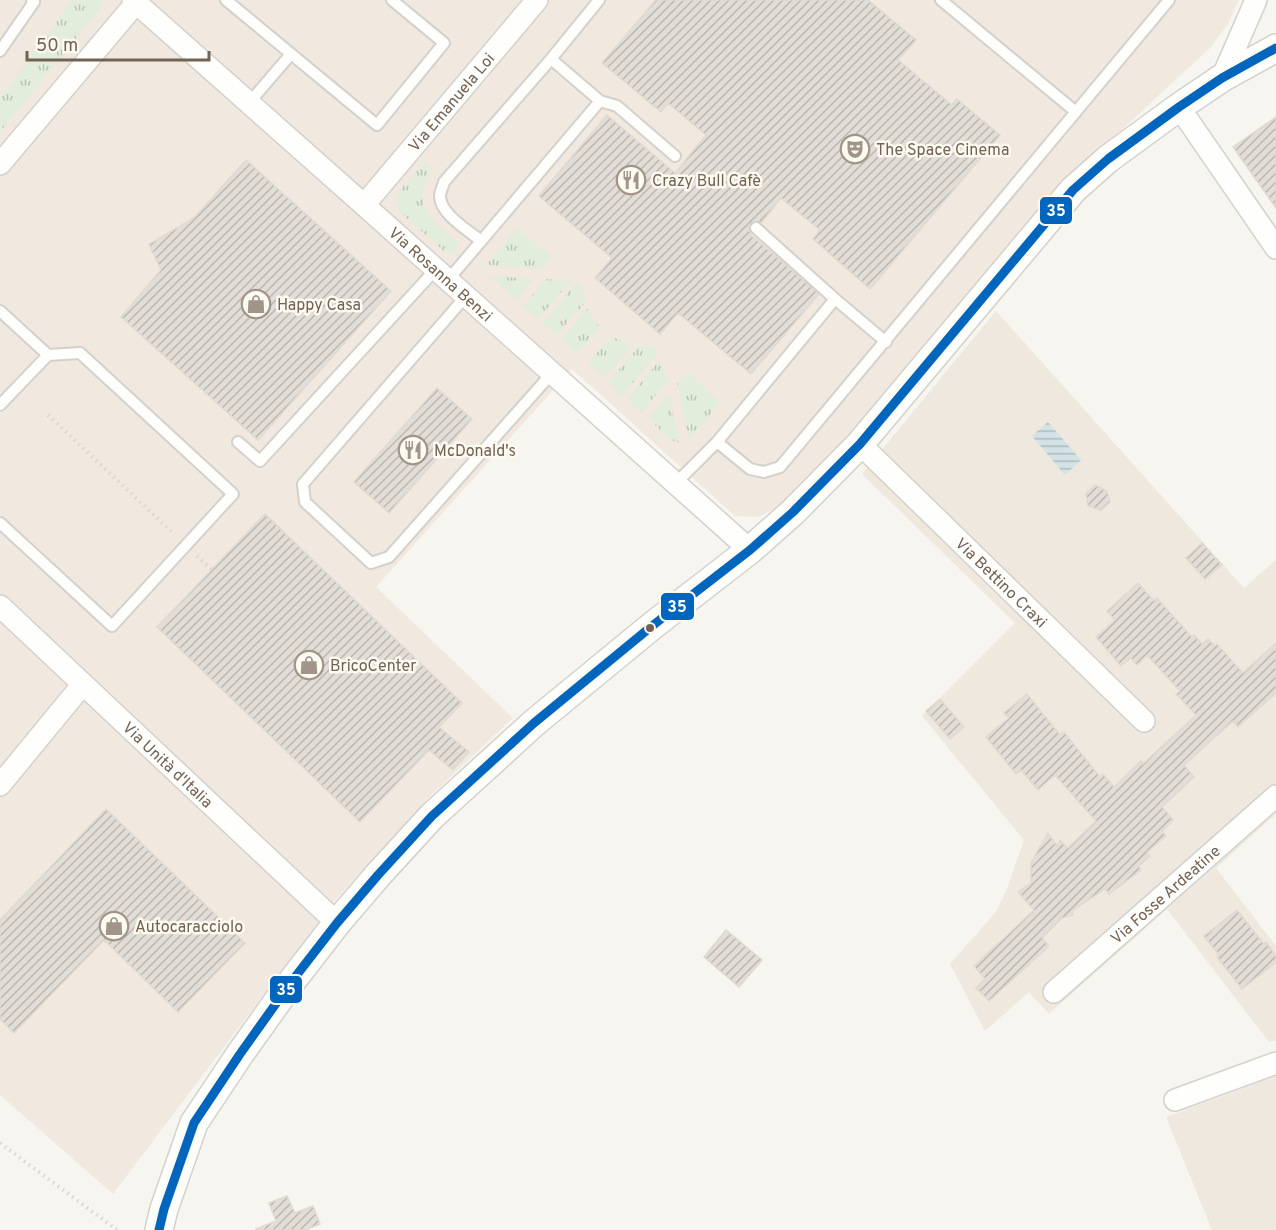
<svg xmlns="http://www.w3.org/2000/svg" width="1276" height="1230" font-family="Overpass,sans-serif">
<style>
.residential{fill:#eee8de}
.commercial{fill:#f1e8e0}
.grass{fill:url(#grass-tufts)}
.water{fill:url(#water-rules)}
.building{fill:url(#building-hatch);stroke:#dfdad2;stroke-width:1.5}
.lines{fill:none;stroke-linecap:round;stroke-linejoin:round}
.service-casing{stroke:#d4d1cb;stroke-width:14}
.minor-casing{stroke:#d4d1cb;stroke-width:24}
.tertiary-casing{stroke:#d4d1cb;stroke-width:30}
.path{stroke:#dad5d0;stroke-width:4;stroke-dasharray:1.5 4.5;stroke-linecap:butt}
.service{stroke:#fefefd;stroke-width:10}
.minor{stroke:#fefefd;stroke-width:21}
.tertiary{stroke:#fefefd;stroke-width:27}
.bus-1-casing{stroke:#fdfaf2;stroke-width:14}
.bus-1{stroke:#0065bd;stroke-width:9}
.bus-dot{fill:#736151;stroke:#fdfaf2;stroke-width:2}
.labels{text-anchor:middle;stroke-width:5;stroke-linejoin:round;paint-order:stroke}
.street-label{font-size:16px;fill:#736151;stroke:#fdfaf2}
.poi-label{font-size:16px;fill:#736151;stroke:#fdfaf2;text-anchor:start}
.line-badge{stroke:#fdfaf2;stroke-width:2}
.badge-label{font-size:16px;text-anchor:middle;font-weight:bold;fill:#fff}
</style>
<defs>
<pattern id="grass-tufts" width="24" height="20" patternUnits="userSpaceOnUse" patternTransform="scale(1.5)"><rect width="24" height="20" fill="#e3eddc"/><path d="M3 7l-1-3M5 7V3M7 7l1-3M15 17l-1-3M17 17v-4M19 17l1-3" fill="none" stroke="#bcc3b5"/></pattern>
<pattern id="water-rules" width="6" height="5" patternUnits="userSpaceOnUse" patternTransform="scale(1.5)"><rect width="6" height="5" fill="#d2e2e6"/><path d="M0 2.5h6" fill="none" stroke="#afbbbd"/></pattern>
<pattern id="building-hatch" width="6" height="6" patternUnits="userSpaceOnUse" patternTransform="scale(1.5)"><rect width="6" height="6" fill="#e2ddd6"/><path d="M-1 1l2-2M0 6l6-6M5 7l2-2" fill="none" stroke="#bcb7b0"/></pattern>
</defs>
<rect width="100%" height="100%" fill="#f6f5f0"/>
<path class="residential" d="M996,311L1244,588L1276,560V814L1216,868L1276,946V1040L1269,1042L1167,909L1049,1014L1029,992L985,1031L950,964L996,912L1007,889L1024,840L922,716L1015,623L862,474Z
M1276,1076V1230H1212L1166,1117Z"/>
<path class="commercial" d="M0,0H1239L1228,24L1211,47L1087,162L889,392L826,460L778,507L758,517L735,516L572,369L376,587L513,718L430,796L335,900L113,1194L0,1095Z"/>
<path class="grass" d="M72,0H100L103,4L100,9L0,132V99Z
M424,163L433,170C430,174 427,178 425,183C414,209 440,227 457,242L458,247C456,253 453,254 447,254L401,213C399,209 396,204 397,199C398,189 417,171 424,163Z
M517,228L552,258L541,269L486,265Z
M488,276L534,279L515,300Z
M546,279L571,281L538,319L523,306Z
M576,283L582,287L586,302L556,335L542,323Z
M588,308L592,318L600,327L577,354L561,339Z
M611,336L623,342L632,346L604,378L588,363Z
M639,346L653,347L658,353L622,396L608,382Z
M660,360L668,381L641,412L627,399Z
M688,372L720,403L689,439L677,384Z
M669,394L679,442L670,440L648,418Z"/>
<path class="water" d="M1048,422L1081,460L1065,475L1032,436Z"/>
<path class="building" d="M656,0H868L916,40L898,60L952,105L957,99L1000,135L870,289L813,239L820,230L781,198L761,223L757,221L751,223L749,227L751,235L819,294L751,374L678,313L660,334L595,278L612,258L539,196L607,115L675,173L706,135L668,103L661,112L602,63Z
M1276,117V208L1233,147Z
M246,160L391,291L258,440L121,317L161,270L149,244L194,218Z
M437,388L472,419L389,513L354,482Z
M1095,485L1107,491L1110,502L1101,510L1088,506L1086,494Z
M265,514L462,703L439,727L469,752L453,770L429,750L360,822L157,627Z
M1202,543L1222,565L1205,579L1186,558Z
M1138,583L1154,601L1157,598L1192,637L1194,635L1202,644L1208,639L1215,646L1217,644L1243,673L1276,643V693L1238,727L1233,721L1184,765L1194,777L1162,807L1173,820L1162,831L1166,836L1147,852L1150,856L1139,866L1141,870L1109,894L1105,889L1072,911L1073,915L1062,918L1042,938L1049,946L989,1001L976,988L985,979L974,966L1034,910L1018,892L1031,883V863L1048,833L1057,846L1060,841L1068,848L1096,821L1055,775L1038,790L1021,770L1016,774L986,737L1009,718L1004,713L1027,694L1060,735L1064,732L1100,777L1103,774L1114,787L1141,761L1143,764L1196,715L1176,694L1180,691L1147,655L1137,665L1131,658L1121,666L1096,637L1115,620L1107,611Z
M940,699L964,727L950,739L926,711Z
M106,809L245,943L178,1012L104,940L14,1033L0,1019V920Z
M1237,910L1264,944L1266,942L1276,956V962L1242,989L1217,957L1219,955L1204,936Z
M726,930L762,960L739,987L704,957Z
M287,1196L295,1213L313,1206L320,1224L305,1230H256V1229L276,1221L269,1203Z"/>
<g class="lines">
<g class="service-casing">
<path id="service" d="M226,0L377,125L444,43L392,0
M941,0L1076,112
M0,51L34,2L32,0
M600,101L617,106L675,156
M249,103L291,54
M756,228L835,299
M481,241C468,230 440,214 440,196C440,191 443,187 444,182L551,59L599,0
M448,280L600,101L551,59
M466,296L303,484L305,502L371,563L389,557L552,373
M0,311L48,355L80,353L233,494L112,626L0,523
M0,405L48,355
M238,442L260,461L436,269
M717,442L750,469L764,472L780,467L1169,0
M675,484L717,442L835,299L886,342"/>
</g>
<g class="minor-casing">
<g id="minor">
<path id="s1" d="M133,0L364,205L750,550"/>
<path d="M1222,78L1256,0"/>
<path d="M1179,107L1276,248"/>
<path d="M0,164L136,3"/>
<path id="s2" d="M364,205L537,0"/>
<path id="s3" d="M860,444L1144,721"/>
<path id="s4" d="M0,606L337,923"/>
<path d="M0,785L83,684"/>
<path id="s5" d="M1054,992L1276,796"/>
<path d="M1175,1100L1276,1063"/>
</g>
</g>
<g class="tertiary-casing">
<path id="tertiary" d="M159,1230L164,1209L194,1123L240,1054L292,981L337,923L378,875L432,816L534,723L652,626L750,550L793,512L860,444L1073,190L1108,159L1179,107L1222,78L1276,48"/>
</g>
<path class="path" d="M48,415L174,534
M197,556L212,570
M0,1143L117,1230"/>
<use href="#service" class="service"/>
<use href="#minor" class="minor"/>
<use href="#tertiary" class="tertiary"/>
<g class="bus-1-casing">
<path id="bus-1" d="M159,1230L164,1209L194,1123L240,1054L292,981L337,923L378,875L432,816L534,723L652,626L750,550L793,512L860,444L1073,190L1108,159L1179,107L1222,78L1276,48"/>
</g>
<use href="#bus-1" class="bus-1"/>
</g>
<defs>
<g id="theatre-ring" transform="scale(1.5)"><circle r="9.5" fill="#fdfaf2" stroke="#a19589" stroke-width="1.5"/><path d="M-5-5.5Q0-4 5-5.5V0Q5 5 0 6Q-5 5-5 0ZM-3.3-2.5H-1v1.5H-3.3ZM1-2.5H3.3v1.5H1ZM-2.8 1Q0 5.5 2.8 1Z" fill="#a19589"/></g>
<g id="restaurant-ring" transform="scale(1.5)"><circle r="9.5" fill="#fdfaf2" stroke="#a19589" stroke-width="1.5"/><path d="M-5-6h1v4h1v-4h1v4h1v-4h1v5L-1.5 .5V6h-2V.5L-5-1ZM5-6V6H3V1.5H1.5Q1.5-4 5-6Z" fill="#a19589"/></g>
<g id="shop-ring" transform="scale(1.5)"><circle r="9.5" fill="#fdfaf2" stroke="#a19589" stroke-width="1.5"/><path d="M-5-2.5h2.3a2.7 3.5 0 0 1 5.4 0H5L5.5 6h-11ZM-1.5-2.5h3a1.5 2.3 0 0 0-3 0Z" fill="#a19589"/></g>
</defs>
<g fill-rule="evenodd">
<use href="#theatre-ring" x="855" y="149"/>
<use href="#restaurant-ring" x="631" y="180"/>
<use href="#shop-ring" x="256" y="304"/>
<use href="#restaurant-ring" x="413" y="450"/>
<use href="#shop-ring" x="309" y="665"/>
<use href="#shop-ring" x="114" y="926"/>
</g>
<circle class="bus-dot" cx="650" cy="628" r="5"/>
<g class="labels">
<g class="street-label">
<text dy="6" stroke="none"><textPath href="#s2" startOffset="135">Via Emanuela Loi</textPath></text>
<text dy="6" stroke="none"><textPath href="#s1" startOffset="412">Via Rosanna Benzi</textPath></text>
<text dy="6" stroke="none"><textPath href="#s3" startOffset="198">Via Bettino Craxi</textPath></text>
<text dy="6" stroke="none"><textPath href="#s4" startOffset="231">Via Unità d'Italia</textPath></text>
<text dy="6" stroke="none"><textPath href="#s5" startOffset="148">Via Fosse Ardeatine</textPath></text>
</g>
<g class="poi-label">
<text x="876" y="155">The Space Cinema</text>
<text x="652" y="186">Crazy Bull Cafè</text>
<text x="277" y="310">Happy Casa</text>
<text x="434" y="456">McDonald's</text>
<text x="330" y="671">BricoCenter</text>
<text x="135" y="932">Autocaracciolo</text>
</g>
</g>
<g class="line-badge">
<rect x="1039" y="196" width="34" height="29" rx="6" fill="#0065bd"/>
<rect x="660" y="592" width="35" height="29" rx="6" fill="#0065bd"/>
<rect x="269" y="975" width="34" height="29" rx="6" fill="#0065bd"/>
</g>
<g class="badge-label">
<text x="1056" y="216">35</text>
<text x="677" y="612">35</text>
<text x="286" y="995">35</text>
</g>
<path d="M27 51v9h182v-9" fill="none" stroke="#736151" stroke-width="3"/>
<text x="36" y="51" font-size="18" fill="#736151" stroke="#fdfaf2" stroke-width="4.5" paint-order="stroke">50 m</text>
</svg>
